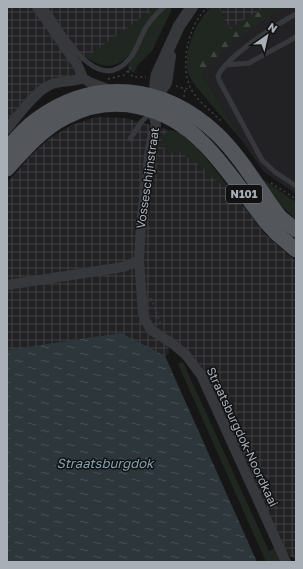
<svg xmlns="http://www.w3.org/2000/svg" width="303" height="569" font-family="'Golos Text',sans-serif">
<style>
.built{fill:#222224}
.industrial{fill:url(#industrial-grid)}
.green{fill:#202720}
.forest{fill:url(#forest-firs)}
.water{fill:url(#water-ripples)}
.lines{fill:none;stroke-linecap:round;stroke-linejoin:round}
.path{stroke:#3d3f43;stroke-width:1.5;stroke-dasharray:2 3;stroke-linecap:butt}
.service{stroke:#37383c;stroke-width:5}
.minor{stroke:#37383c;stroke-width:10}
.tertiary{stroke:#37383c;stroke-width:12}
.primary{stroke:#53565b;stroke-width:15}
.labels{text-anchor:middle;stroke-width:3;stroke-linejoin:round;paint-order:stroke}
.shield{fill:#111112;stroke:#7b8086;stroke-width:1}
.shield-label{font-size:11px;font-weight:bold;fill:#a8afb7}
.street-label{font-size:12px;fill:#a8afb7;stroke:#111112}
.water-label{font-size:13px;font-style:italic;fill:#81a0b0;stroke:#111112}
</style>
<defs>
<pattern id="industrial-grid" width="8" height="8" patternUnits="userSpaceOnUse"><rect width="8" height="8" fill="#222224"/><path d="M0 4h8M4 0v8" fill="none" stroke="#3f4042"/></pattern>
<pattern id="forest-firs" width="22" height="20" patternUnits="userSpaceOnUse"><rect width="22" height="20" fill="#202720"/><path d="M5 1l3.5 6h-7zM16 11l3.5 6h-7z" fill="#3e443e"/></pattern>
<pattern id="water-ripples" width="26" height="14" patternUnits="userSpaceOnUse"><rect width="26" height="14" fill="#2c363b"/><path d="M2 4q2-2 4 0t4 0M15 11q2-2 4 0t4 0" fill="none" stroke="#485155"/></pattern>
</defs>
<rect width="100%" height="100%" fill="#161617"/>
<path class="built" d="M266,7H296V194L264,172L261,168L242,141L197,64Z"/>
<path class="industrial" d="M7,7H157L87,57L77,68L78,75L60,79L7,123Z
M218,7H266L239,23L230,30Z
M96,117L125,118L180,133L196,146L266,235L296,261V559L290,556L285,551L201,367L159,332L169,349V354L165,356L166,359L7,384V183L32,154L50,138L72,125Z"/>
<path class="green" d="M157,7H169L172,9L152,51L137,66L134,73L128,69L130,54C116,69 103,69 86,57Z
M211,7H218L230,30L197,64L242,141L194,84C192,80 189,76 188,72C183,52 196,21 211,7Z
M169,131C190,132 211,166 224,182L221,184L204,172L205,169L176,150L173,154L161,146C162,139 162,133 169,131Z
M261,178L296,202V220L279,203Z
M183,362L269,551L275,548L281,562H266L178,364Z"/>
<path class="forest" d="M266,7H288C254,24 226,44 202,73L197,64L230,30L239,23Z"/>
<path class="water" d="M121,333L165,356L257,562H7V350Z"/>
<g class="lines">
<path class="path" d="M208,7C188,25 180,62 190,87C195,99 212,112 221,121
M128,71L133,77H146
M108,79L124,75L133,65
M176,86L185,89L189,88
M184,97L185,89
M271,183L296,199
M151,298L161,325"/>
<path class="service" d="M45,7C62,31 97,99 130,58C136,51 139,41 143,33C148,22 155,15 164,7
M296,14C277,24 226,57 218,76L219,80L262,160L275,172L296,186
M226,65L249,63L296,37
M130,139L142,121L151,113"/>
<path class="minor" d="M37,7L78,66L83,78
M83,78L89,82L110,90
M152,110L156,125L150,147L141,225L139,260L143,314L145,320L151,330L173,344L186,355L201,375L286,562
M7,129C18,116 36,90 52,84C62,81 73,82 83,78
M7,285L117,268L126,266L139,260"/>
<path class="tertiary" d="M156,97L166,83L170,56
M154,105C156,95 154,85 157,74L179,26L192,7"/>
<path class="primary" d="M7,149C16,138 26,127 37,119C96,76 165,85 217,134C238,154 257,185 274,209L280,217L296,230
M7,169C24,150 42,129 66,117C114,92 167,106 204,144C226,166 246,197 266,222L276,233L296,250"/>
</g>
<g class="labels">
<rect class="shield" x="226" y="185" width="36" height="18" rx="3"/>
<g class="shield-label">
<text x="244" y="198">N101</text>
</g>
<g class="street-label">
<text transform="translate(148 178) rotate(-82)" y="4">Vosseschijnstraat</text>
<text transform="translate(242 437) rotate(65)" y="4">Straatsburgdok-Noordkaai</text>
</g>
<g class="water-label">
<text x="105" y="468">Straatsburgdok</text>
</g>
</g>
<rect width="303" height="569" fill="none" stroke="#a8afb7" stroke-width="16"/>
<g transform="translate(267 36) rotate(34)" stroke="#111112" stroke-width="3" paint-order="stroke">
<path d="M0-3L7 15L0 10L-7 15Z" fill="#a8afb7"/>
<text y="-6" font-size="11" font-weight="bold" text-anchor="middle" fill="#a8afb7">N</text>
</g>
</svg>
